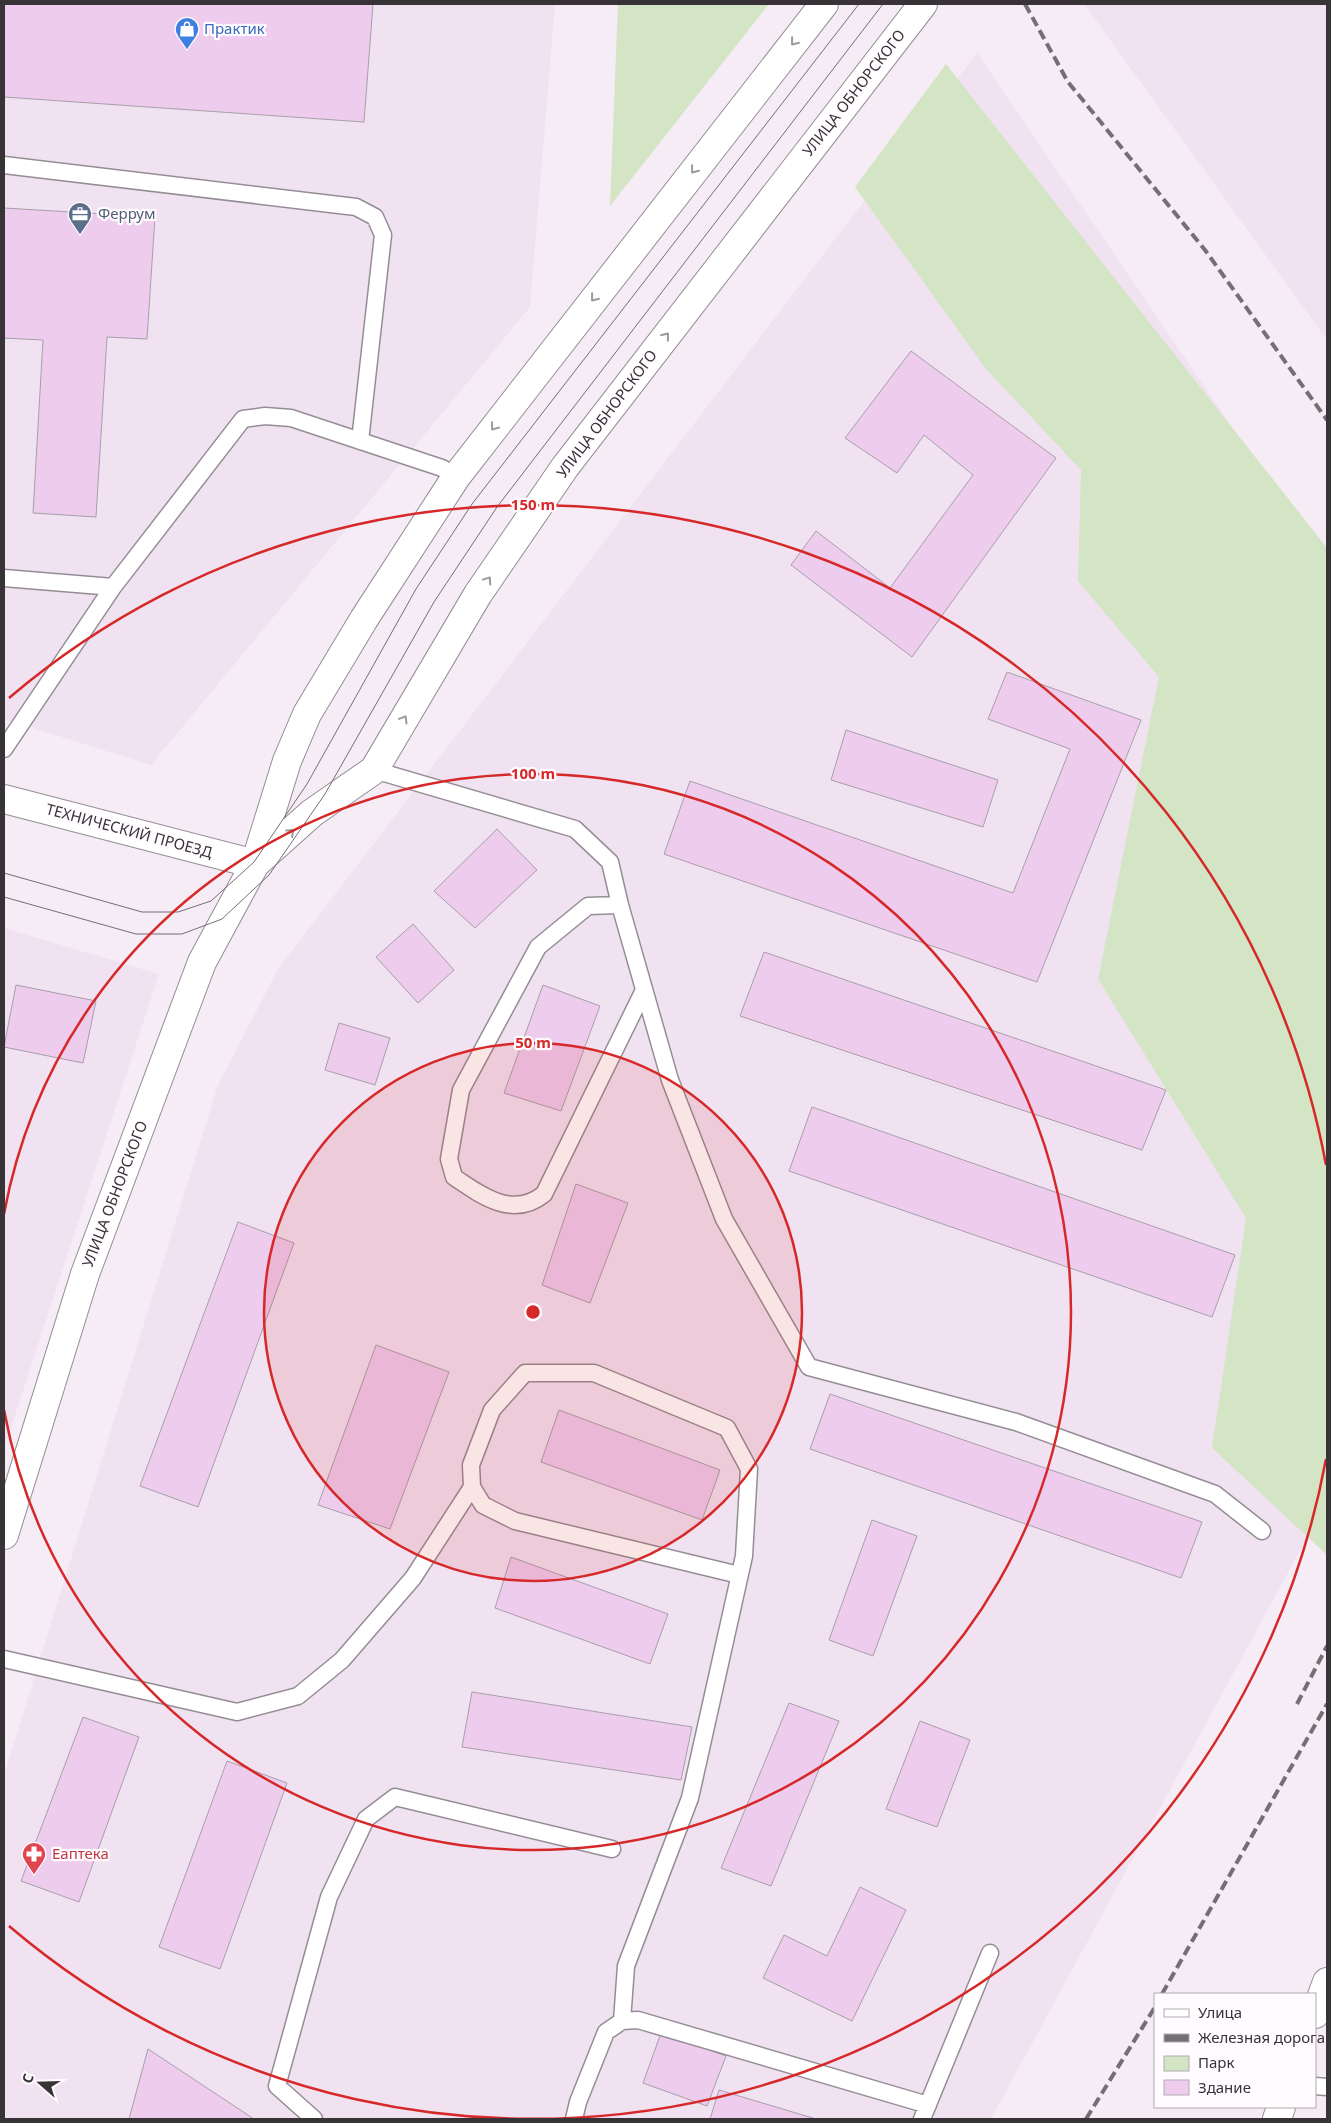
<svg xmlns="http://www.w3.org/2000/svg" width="1331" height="2123" font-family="'Noto Sans',sans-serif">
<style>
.built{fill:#f1e2f2}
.green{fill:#d3e5c4}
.building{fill:#edccee;stroke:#a79fa8}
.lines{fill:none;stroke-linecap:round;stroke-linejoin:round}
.lane-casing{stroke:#958d96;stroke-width:19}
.street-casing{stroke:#958d96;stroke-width:30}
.primary-casing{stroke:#958d96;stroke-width:30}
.lane{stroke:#fff;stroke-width:16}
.street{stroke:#fff;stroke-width:28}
.primary{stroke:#fff;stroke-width:28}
.tram{stroke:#746f74;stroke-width:1}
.rail{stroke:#746f74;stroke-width:4;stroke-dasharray:10 5;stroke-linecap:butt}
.oneway{stroke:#9b999b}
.ring{fill:none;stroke:#d62828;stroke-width:2.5}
.labels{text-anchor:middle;stroke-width:4.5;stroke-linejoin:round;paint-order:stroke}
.shop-label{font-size:15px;fill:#366cbe;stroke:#fffbff;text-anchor:start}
.street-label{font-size:15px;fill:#373337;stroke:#fffbff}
.service-label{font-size:15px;fill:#4e5e75;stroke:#fffbff;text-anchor:start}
.health-label{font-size:15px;fill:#be3a42;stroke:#fffbff;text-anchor:start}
.centre{fill:#d62828;stroke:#fffbff;stroke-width:2.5}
.ring-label{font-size:15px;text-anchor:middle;font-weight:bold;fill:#d62828;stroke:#fffbff;stroke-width:4.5;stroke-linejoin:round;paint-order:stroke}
</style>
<rect width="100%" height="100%" fill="#f5ecf5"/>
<path class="built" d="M4,4H555L530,307L151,765L4,719Z
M1084,4H1327V340Z
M977,53L1327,566V1501L991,2119H4V1775L218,1085L278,969Z
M4,928L159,974L4,1449Z"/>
<path class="green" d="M618,4H769L610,206Z
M946,64L1327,548V1555L1212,1448L1246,1218L1098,979L1159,677L1078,581L1081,470L986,369L855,187Z"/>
<path class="building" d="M4,4H373L364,122L4,97Z
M4,208L155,217L147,339L107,337L96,517L33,513L43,340L4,338Z
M911,351L1056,458L912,657L791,565L816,531L890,588L973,475L924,435L897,473L845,438Z
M1007,672L1141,720L1037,982L664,854L690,781L1013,893L1070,749L988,719Z
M846,730L998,780L983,827L831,780Z
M497,829L537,870L475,928L434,891Z
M413,924L454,970L418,1003L376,957Z
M764,952L1166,1090L1142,1150L740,1016Z
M16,985L96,1001L83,1063L4,1047Z
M543,985L600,1006L561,1111L504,1093Z
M339,1023L390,1038L375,1085L325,1070Z
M812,1107L1235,1255L1212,1317L789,1171Z
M576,1184L628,1203L590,1303L542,1285Z
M238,1222L294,1243L198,1507L140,1486Z
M376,1345L449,1372L390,1529L318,1505Z
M830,1394L1202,1522L1181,1578L810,1449Z
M559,1410L720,1470L702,1520L541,1462Z
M872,1520L917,1536L873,1656L829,1640Z
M511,1557L668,1614L650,1664L495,1608Z
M472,1692L692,1727L681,1780L462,1747Z
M789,1703L839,1721L771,1886L721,1868Z
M83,1717L139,1737L79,1902L21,1881Z
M920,1721L970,1740L937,1827L886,1809Z
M227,1761L287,1783L220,1969L159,1947Z
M860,1887L906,1910L852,2021L763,1978L784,1935L827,1956Z
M661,2033L726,2056L707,2106L643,2083Z
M148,2049L254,2119H129Z
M719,2090L816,2119H710Z"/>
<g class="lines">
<g class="lane-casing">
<path id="lane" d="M4,165L356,207L375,217L383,235L360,441
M4,578L113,587
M4,749L113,587L243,419L265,416L291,418L442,468L456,477
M374,770L575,829L610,862L620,905L670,1080L724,1219L809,1367L1016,1422L1215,1494L1262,1531
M620,905L588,906L538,947L461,1090L449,1159L454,1177C482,1196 513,1219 544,1194L644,990
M4,1659L237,1712L298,1696L342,1660L413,1578L472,1487
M622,2021L626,1966L690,1798L744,1556L749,1469L727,1428L594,1373H525L492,1410L471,1465L472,1487L483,1505L515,1521L739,1575
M1315,2086L1327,2087
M314,2119L277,2086L329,1897L366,1819L395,1797L612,1849
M574,2119L578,2102L606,2032L622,2021L638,2020L928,2105
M922,2119L990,1953"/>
</g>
<g class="street-casing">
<path id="street" d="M4,799L255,864
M1315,2014L1327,1982
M1277,2119L1281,2107"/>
</g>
<g class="primary-casing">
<path id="primary" d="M255,864L312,813L374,770L478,594L565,467L923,4
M4,1535L85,1274L202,962L255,864L287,761L307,714L364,619L456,477L824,4"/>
</g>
<use href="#lane" class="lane"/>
<use href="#street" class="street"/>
<use href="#primary" class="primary"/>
<path class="tram" d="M4,873L142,912H178L211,901L254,862L307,784L416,589L472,504L859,4
M4,897L136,934H182L222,919L269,875L325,794L434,602L497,507L883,4"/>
<path class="rail" d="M1025,4L1068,82L1205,250L1327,420
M1297,1704L1327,1646
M1162,1994L1327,1704
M1086,2119L1155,2007"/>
</g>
<defs><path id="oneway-chevron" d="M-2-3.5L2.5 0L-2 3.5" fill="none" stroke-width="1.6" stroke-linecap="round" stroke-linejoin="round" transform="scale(1.25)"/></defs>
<g class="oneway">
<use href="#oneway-chevron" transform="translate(794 42) rotate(128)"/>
<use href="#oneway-chevron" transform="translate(694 170) rotate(128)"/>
<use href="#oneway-chevron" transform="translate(594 298) rotate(128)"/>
<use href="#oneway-chevron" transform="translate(666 336) rotate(-52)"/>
<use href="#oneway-chevron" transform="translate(494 427) rotate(127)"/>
<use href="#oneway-chevron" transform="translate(488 580) rotate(-56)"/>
<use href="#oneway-chevron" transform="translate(404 719) rotate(-59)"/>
<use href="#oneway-chevron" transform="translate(291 832) rotate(-42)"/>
</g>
<circle cx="533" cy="1312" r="269" fill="#d62828" fill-opacity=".12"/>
<g class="ring">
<circle cx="533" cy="1312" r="269"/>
<path d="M4 1214A538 538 0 1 1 4 1410"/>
<path d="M1326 1459A807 807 0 0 1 9 1926M9 698A807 807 0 0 1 1326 1165"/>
</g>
<defs>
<g id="shop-pin" transform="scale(1.25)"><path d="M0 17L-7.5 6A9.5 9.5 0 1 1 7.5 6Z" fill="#3f7fe0" stroke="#fffbff"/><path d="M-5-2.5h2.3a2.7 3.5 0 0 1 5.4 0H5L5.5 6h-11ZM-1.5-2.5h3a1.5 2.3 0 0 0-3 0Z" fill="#fff"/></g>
<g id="office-pin" transform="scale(1.25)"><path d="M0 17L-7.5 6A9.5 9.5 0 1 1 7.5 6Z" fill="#5c6f8a" stroke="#fffbff"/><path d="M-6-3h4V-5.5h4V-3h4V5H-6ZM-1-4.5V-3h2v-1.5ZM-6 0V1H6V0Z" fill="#fff"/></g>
<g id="pharmacy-pin" transform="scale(1.25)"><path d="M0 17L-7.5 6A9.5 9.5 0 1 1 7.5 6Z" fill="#e0444e" stroke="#fffbff"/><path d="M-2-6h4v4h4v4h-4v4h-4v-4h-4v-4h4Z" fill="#fff"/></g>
</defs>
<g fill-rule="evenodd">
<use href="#shop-pin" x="187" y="29"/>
<use href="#office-pin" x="80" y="214"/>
<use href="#pharmacy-pin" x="34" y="1854"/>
</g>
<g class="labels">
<g class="shop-label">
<text x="204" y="34">Практик</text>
</g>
<g class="street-label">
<text transform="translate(854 93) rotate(-52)" y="5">УЛИЦА ОБНОРСКОГО</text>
<text transform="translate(607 414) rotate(-53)" y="5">УЛИЦА ОБНОРСКОГО</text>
<text transform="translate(129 831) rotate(15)" y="5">ТЕХНИЧЕСКИЙ ПРОЕЗД</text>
<text transform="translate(115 1194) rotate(-69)" y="5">УЛИЦА ОБНОРСКОГО</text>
</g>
<g class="service-label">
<text x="98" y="219">Феррум</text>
</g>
<g class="health-label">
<text x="52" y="1859">Еаптека</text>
</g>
</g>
<circle cx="533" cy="1312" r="8" class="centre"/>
<g class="ring-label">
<text x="533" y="510">150 m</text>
<text x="533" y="779">100 m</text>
<text x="533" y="1048">50 m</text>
</g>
<rect width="1331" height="2123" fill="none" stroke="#373337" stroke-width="10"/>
<rect x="1154" y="1993" width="162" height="115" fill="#fffbff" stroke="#afabaf"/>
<rect x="1164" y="2009" width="25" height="8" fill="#ffffff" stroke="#afabaf"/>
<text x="1198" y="2018" font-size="15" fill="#373337">Улица</text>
<rect x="1164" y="2034" width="25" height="8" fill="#746f74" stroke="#afabaf"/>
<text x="1198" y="2043" font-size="15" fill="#373337">Железная дорога</text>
<rect x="1164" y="2056" width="25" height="15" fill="#d3e5c4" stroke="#afabaf"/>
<text x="1198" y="2068" font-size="15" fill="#373337">Парк</text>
<rect x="1164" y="2080" width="25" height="15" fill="#edccee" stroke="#afabaf"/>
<text x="1198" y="2093" font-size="15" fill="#373337">Здание</text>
<g transform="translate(40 2083) rotate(290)" stroke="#fffbff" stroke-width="4" paint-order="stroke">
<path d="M0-4L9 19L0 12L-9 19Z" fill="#373337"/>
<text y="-8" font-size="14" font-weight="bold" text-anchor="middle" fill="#373337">С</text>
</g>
</svg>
